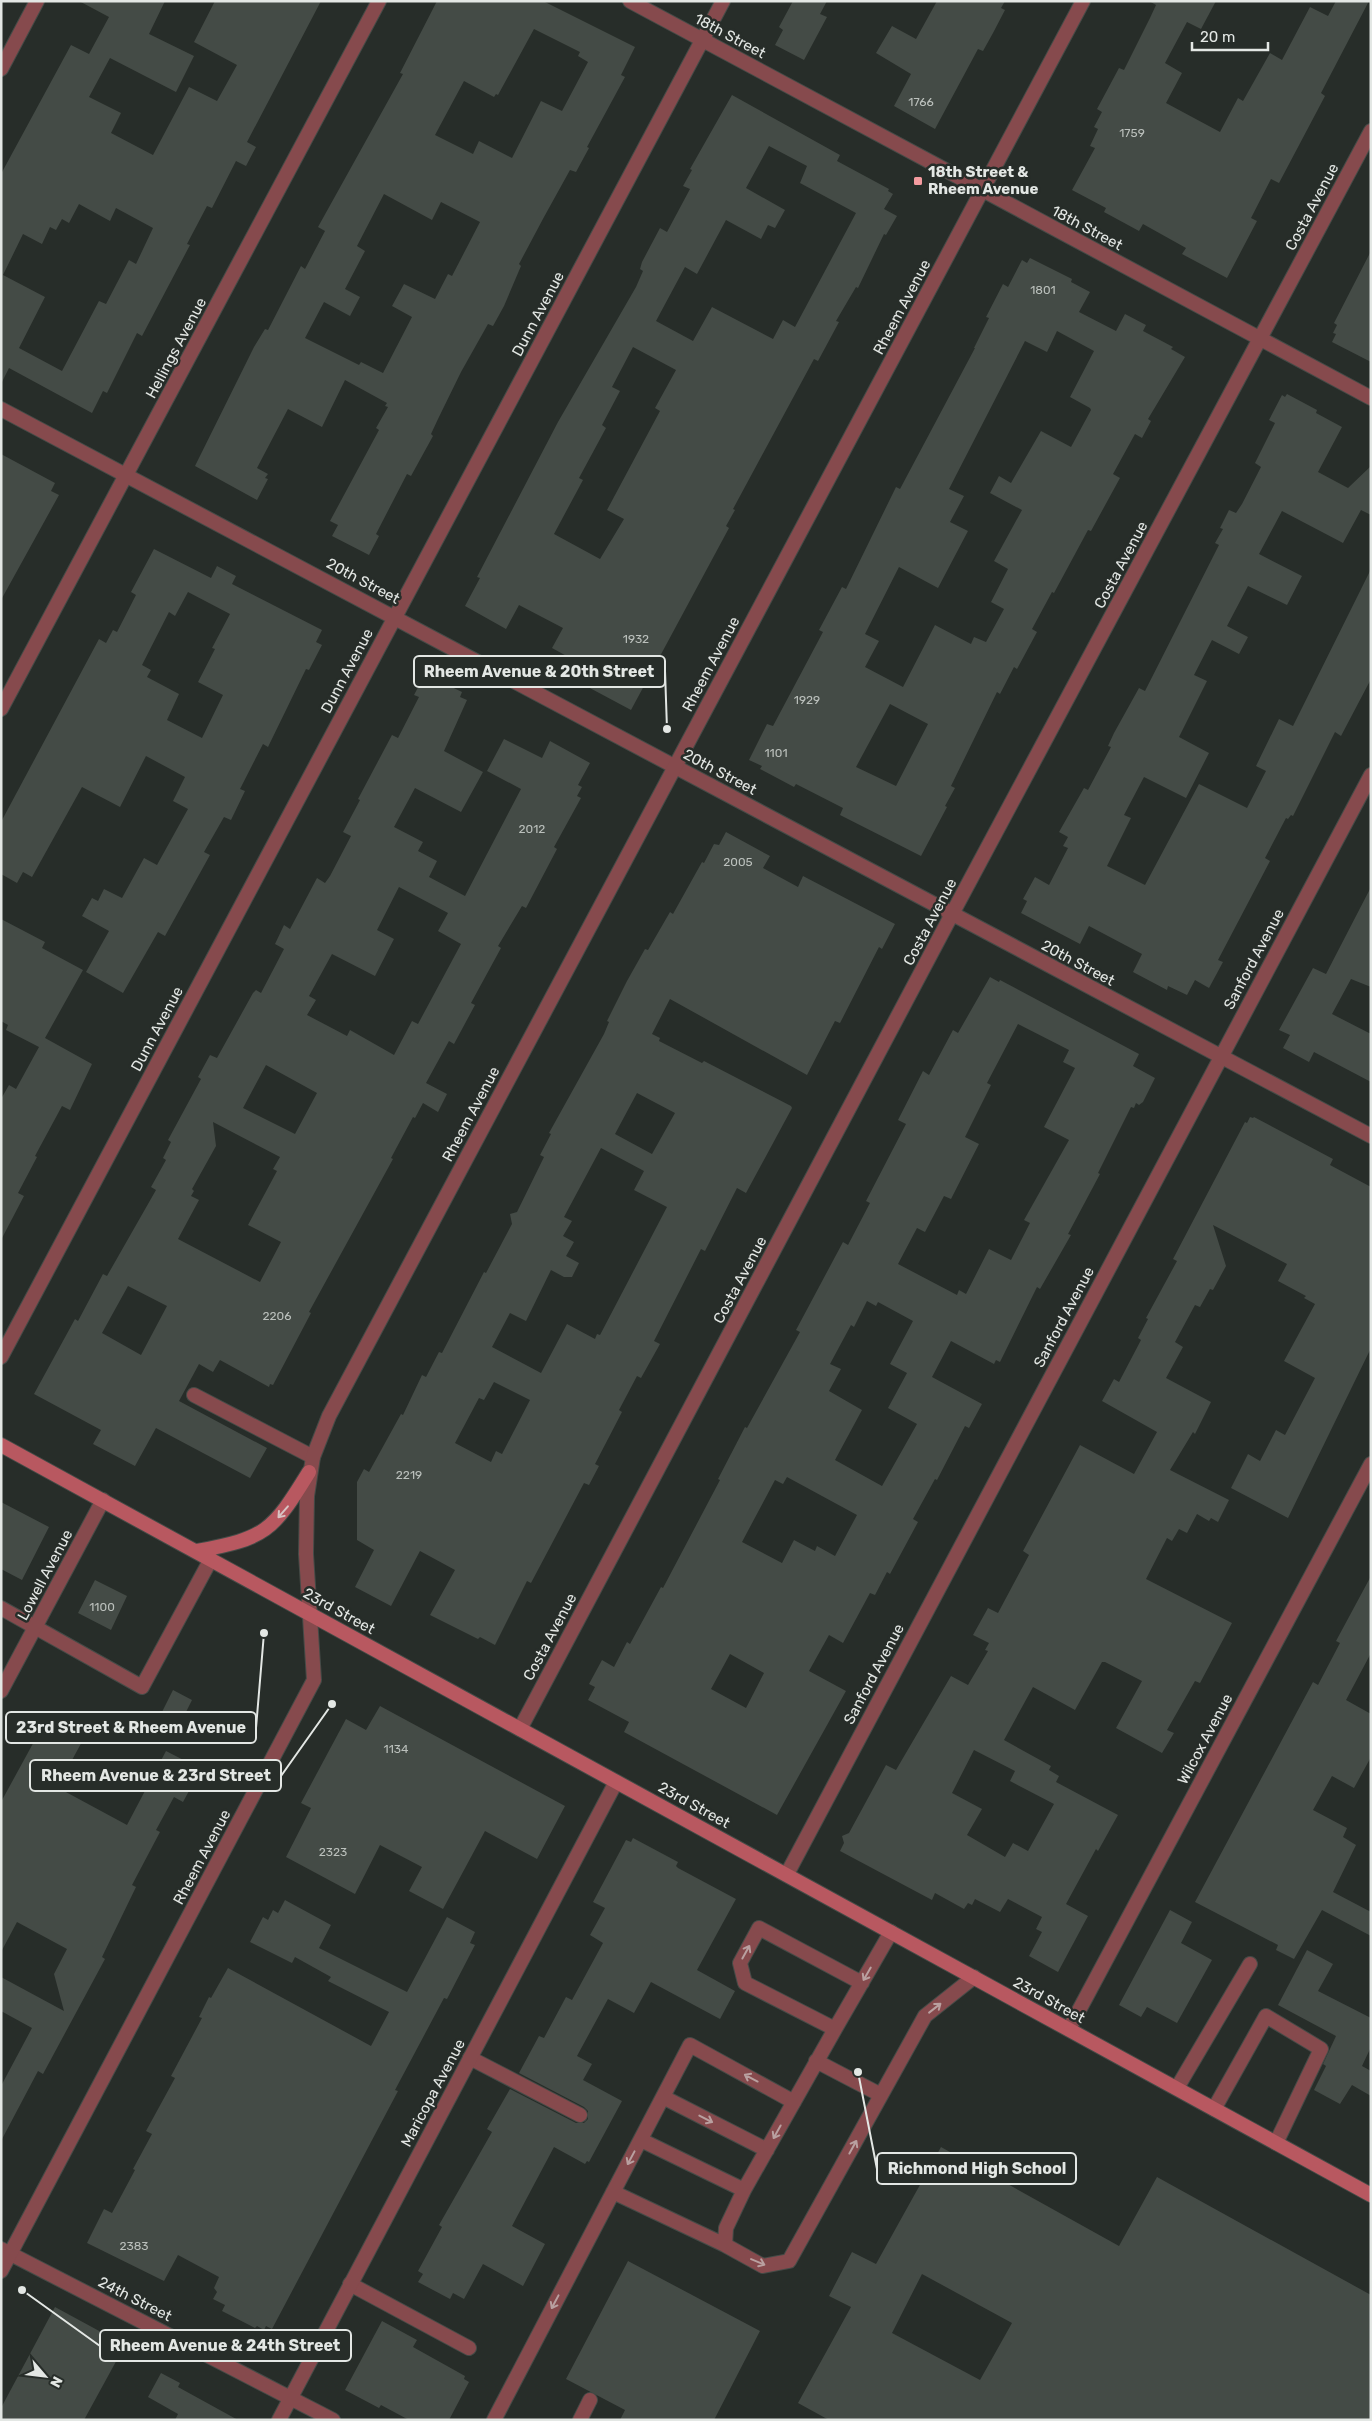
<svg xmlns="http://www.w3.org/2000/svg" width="1372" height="2421" font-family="Rubik,sans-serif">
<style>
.building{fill:#444b46;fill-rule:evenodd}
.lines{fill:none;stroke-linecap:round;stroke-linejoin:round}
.service-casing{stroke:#454b47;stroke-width:16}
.minor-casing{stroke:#454b47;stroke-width:16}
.tertiary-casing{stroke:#454b47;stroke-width:16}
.secondary-casing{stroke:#454b47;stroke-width:16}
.service{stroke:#864a4d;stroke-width:14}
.minor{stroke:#864a4d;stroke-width:14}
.tertiary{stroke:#864a4d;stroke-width:14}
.secondary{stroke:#b85860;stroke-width:14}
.oneway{stroke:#d8c3c3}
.oneway2{stroke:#b9a0a0}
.poi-dot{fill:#f49b9f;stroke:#272d29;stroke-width:2}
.labels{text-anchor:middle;stroke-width:5;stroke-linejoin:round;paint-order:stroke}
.number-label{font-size:12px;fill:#bbc0bc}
.street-label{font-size:15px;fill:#e3e7e4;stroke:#272d29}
.poi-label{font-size:15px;font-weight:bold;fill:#e3e7e4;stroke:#272d29;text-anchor:start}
.leader{fill:none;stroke:#e3e7e4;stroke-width:2}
.callout-dot{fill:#e3e7e4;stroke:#272d29;stroke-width:2}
.callout{fill:#272d29;stroke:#e3e7e4;stroke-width:2}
.callout-label{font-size:16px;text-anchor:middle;font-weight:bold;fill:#e3e7e4}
</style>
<rect width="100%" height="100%" fill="#272d29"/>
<path class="building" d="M79,1H165L149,34L194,56L176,92L110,58L89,97L121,113L111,133L153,155L189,87L217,101L237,65L194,42L215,1H321L247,142L256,147L246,166L236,161L212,208L207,206L187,244L190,245L142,336L137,333L107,393L103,391L92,413L9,368L1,384V174L71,45L89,54L109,17ZM79,204L110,221L116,208L153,228L136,264L129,260L106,304L99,301L62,371L19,348L45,297L3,275L23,234L42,244L50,227L56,230L62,219L69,223Z
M437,1H543L635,47L621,75L625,77L587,147L589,148L576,172L570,170L544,217L519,264L521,266L504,306L493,326L488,324L461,372L438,419L431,434L433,436L411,476L407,474L376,534L379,536L369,555L332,536L338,525L330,521L379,430L376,428L388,407L385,406L387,403L345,380L322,427L288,409L257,468L268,474L265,478L268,479L257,500L195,466L254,347L265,329L268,330L301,266L305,269L325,231L318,227L403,74L400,73ZM534,29L580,52L578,56L588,62L562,111L541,101L512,158L479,141L473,154L435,135L464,81L494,97L496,94L498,95ZM384,194L432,220L441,202L480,222L452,276L448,274L435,299L404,284L392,306L412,317L383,373L361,362L359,365L305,338L324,302L350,316L360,297L345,289L365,251L357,246Z
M793,1H827L820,14L827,17L804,60L775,45L783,30L779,27Z
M937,1H1005L1001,8L1005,10L993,33L983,51L978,49L935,129L894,106L911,74L876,53L892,26L916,39Z
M1149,1H1216L1201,29L1187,22L1165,63L1182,73L1166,103L1220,132L1238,98L1243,101L1270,53L1282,60L1310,7L1328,16L1336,1H1369L1321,93L1325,96L1279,183L1271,179L1251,218L1257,221L1227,278L1182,254L1186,248L1143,224L1139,231L1104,212L1106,208L1072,190L1095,148L1090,146L1098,129L1094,127L1102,112L1097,109L1119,68L1124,70L1150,18L1156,5Z
M732,95L840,155L837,161L889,189L888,191L893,194L884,209L897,216L886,235L884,234L858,288L856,287L836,321L839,322L818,361L814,359L733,509L735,510L726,526L729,528L631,710L573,679L576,673L567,667L572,659L552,648L563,628L519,605L506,629L465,606L480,578L477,577L558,422L636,287L643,271L640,269L642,262L660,228L667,232L690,189L683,186L692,170L690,169ZM769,146L807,166L800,183L856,213L795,327L783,320L773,339L712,307L693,341L656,321L685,267L697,274L726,220L761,239L768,225L775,228L785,210L746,188ZM633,347L676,370L655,408L660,411L607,510L624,519L600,559L554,534L583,480L579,478L606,428L602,425L620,391L612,387Z
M1371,251V362L1332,342L1336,334L1333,333L1337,325L1334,323Z
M1030,258L1072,279L1071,282L1090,292L1079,312L1116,331L1125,314L1146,325L1143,331L1173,347L1171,349L1185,357L1148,419L1151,421L1142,438L1135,434L1113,474L1120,478L1091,531L1088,530L1054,593L1052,592L1032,629L1037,632L1017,669L1014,667L1000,694L997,692L951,786L955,788L945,806L947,807L921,856L840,815L843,808L796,784L794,787L760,769L762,766L749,760L767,724L773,726L823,632L819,630L842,587L846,589L896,487L900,489L975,348H974L989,318L986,317L1003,284L1008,287L1022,260L1027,263ZM1057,331L1094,351L1070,397L1090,408L1091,410L1071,447L1041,431L1011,483L999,476L990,493L1022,510L994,561L1008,569L991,602L1004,609L986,642L974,637L971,644L935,625L903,687L865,667L879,641L865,634L899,567L938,588L968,531L950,522L964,496L949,489L1025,341L1047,352ZM890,704L928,724L896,786L856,767Z
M1287,394L1317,410L1316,413L1342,427L1318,472L1348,488L1371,466V515L1361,510L1343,543L1282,511L1259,554L1302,576L1287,605L1248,586L1227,626L1248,637L1239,654L1212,640L1194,675L1207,681L1179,737L1209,753L1186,798L1144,777L1124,815L1131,818L1107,866L1145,885L1199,784L1247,808L1266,771L1256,766L1279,719L1293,726L1371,569V679L1341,736L1335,732L1293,816L1291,815L1288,819L1286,818L1265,858L1270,861L1218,960L1223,962L1209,988L1195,980L1187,995L1168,986L1167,990L1133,972L1142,954L1089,926L1080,944L1021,913L1027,901L1023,899L1035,877L1049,885L1068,848L1063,846L1068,837L1059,832L1084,788L1088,790L1111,747L1108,746L1114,733L1139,688L1145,691L1219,545L1215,543L1223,529L1220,528L1229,510L1236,513L1242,504L1261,467L1255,463L1275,423L1269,420L1282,395L1285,397Z
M1,454L55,483L51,491L59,495L1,600Z
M154,549L211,578L217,566L236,576L232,584L322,630L316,642L322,645L309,670L306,669L268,747L263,744L240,789L245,791L231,820L224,817L204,852L210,855L165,936L158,932L123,993L86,972L109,931L82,916L92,898L98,901L104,889L122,898L144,858L157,865L188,809L173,801L185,777L146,756L120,807L82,787L32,877L23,872L17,883L1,874V822L99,639L106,643L113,630L117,632L136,595L131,592ZM188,592L230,614L212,648L215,649L198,682L223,695L202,738L167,720L179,694L147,677L151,670L142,665L169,612L175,616Z
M425,674L462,692L460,697L467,700L444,751L483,772L461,812L415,788L394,827L423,842L418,851L437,861L429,877L465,896L521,789L487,771L504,739L542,758L550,741L590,763L578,785L582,787L577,796L581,798L554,847L557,849L526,908L522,906L498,946L501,948L471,1003L475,1005L454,1044L449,1041L426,1083L447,1094L438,1112L423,1103L415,1118L413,1117L391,1158L393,1159L309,1312L311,1313L273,1385L270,1384L269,1387L220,1360L213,1372L199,1364L179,1401L267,1448L250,1478L156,1428L135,1466L93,1444L101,1430L34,1394L75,1319L78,1321L103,1274L107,1276L156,1190L151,1187L166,1160L163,1158L171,1142L168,1140L201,1079L198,1077L210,1055L217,1058L253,993L256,990L261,993L284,949L275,944L284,925L290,929L317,878L325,883L330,876L351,836L343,832L360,800L358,799L392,735L398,738L419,697L414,695ZM399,887L448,913L438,931L461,944L418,1024L412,1021L394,1055L350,1030L347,1036L307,1015L316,1000L309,996L332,954L375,976L394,939L377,930ZM266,1065L317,1093L295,1134L243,1108ZM213,1122L280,1157L273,1169L277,1171L248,1225L281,1242L260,1282L178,1239L199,1200L191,1196L194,1191L192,1189L216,1146ZM128,1286L167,1306L141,1355L102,1333Z
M726,832L770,856L763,868L798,887L803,876L895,924L882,949L879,947L840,1023L835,1021L807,1075L670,999L652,1034L660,1038L659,1041L702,1063L704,1061L791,1106L792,1108L746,1193L737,1188L705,1251L701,1249L654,1341L660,1344L641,1378L637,1376L619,1410L622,1412L595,1464L599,1466L589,1485L584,1483L531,1583L527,1581L495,1645L480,1637L478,1639L430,1615L455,1570L420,1551L391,1606L355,1587L374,1550L357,1540V1482L364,1469L369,1472L401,1414L403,1415L422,1375L426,1377L439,1352L442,1353L484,1272L486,1273L512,1224L510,1214L517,1212L544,1157L540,1155L551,1134L549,1133L604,1034L609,1022L607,1021L627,981L645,949L648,950L670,912L673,914L702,862L704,863L714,844L719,845ZM637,1093L675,1113L652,1154L615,1134ZM601,1148L644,1171L634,1190L667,1207L600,1335L597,1334L595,1339L567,1324L541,1373L492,1347L510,1313L526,1321L551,1270L564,1277H572L579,1263L566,1256L574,1242L563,1236L572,1221L564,1217ZM494,1382L530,1400L502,1454L496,1451L491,1462L455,1443L479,1398L484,1400Z
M1371,887V987L1351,979L1332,1014L1371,1034V1082L1314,1052L1309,1062L1283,1048L1290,1035L1279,1030L1313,968L1326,974Z
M1,919L45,942L42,948L83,970L45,1038L92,1064L70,1110L62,1106L35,1156L37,1157L18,1193L24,1196L1,1240V1099L9,1085L16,1089L39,1047L6,1030L8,1025L1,1021Z
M990,977L999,982L1000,980L1139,1054L1133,1066L1155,1078L1143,1102L1139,1105L1136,1103L1134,1108L1131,1107L1098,1173L1100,1174L1068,1234L1071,1235L1040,1289L1037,1287L1000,1362L996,1360L994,1364L951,1341L932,1377L982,1404L969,1428L965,1426L937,1480L935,1479L913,1519L918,1522L890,1574L887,1572L875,1595L870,1593L843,1643L829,1635L809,1671L846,1691L777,1815L624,1732L629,1722L588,1700L595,1687L589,1684L602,1660L614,1667L627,1642L630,1644L661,1587L663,1588L720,1480L718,1479L745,1427L747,1428L800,1332L796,1330L843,1242L848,1245L870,1203L866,1201L906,1124L898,1120L923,1071L929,1075L953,1030L958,1033ZM1018,1024L1069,1050L1063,1062L1075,1068L1044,1127L1069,1140L1024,1220L1030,1223L1011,1260L989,1249L966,1294L959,1290L957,1295L898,1264L917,1228L925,1232L944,1196L951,1199L979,1144L965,1137L991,1085L987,1083ZM867,1301L876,1306L878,1302L913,1321L890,1364L907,1373L888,1408L917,1424L882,1486L835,1460L862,1410L829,1391L841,1369L830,1364L851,1325L854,1327ZM787,1477L857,1515L835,1556L817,1546L815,1551L794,1540L782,1563L742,1542L775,1480L783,1484ZM730,1654L764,1673L746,1708L711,1689Z
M1250,1117L1253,1118L1254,1117L1333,1159L1330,1165L1371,1187V1348L1288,1518L1231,1488L1248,1454L1260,1461L1276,1430L1285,1435L1315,1378L1284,1361L1315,1304L1304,1298L1306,1296L1278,1281L1287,1264L1213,1225L1226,1266L1213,1290L1210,1289L1200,1307L1195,1305L1175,1342L1183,1347L1166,1378L1211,1402L1195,1434L1193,1432L1170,1470L1229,1500L1218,1522L1211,1518L1209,1521L1197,1514L1187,1533L1179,1529L1172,1541L1167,1538L1146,1579L1232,1623L1200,1683L1195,1681L1167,1730L1174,1733L1162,1753L1116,1728L1142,1681L1105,1662H1102L1075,1710L1033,1687L1004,1740L1051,1766L1049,1770L1059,1776L1056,1782L1118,1815L1098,1851L1096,1849L1066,1904L1088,1916L1058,1972L1029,1956L1042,1932L1036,1929L1042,1917L1008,1899L1000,1912L975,1899L972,1905L968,1903L964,1909L935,1893L932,1900L840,1851L844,1843L842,1836L849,1833L886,1765L896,1770L951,1676L968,1685L988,1651L985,1650L989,1643L973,1635L988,1608L998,1613L1029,1555L1023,1551L1080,1445L1134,1474L1157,1432L1102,1401L1114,1379L1119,1382L1141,1340L1138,1338L1148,1319L1146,1318L1177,1261L1173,1259L1245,1122L1247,1123ZM974,1750L1015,1771L1010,1781L1054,1804L1028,1851L1013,1843L1005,1857L967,1835L982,1809L952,1793Z
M1,1502L49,1527L22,1580L1,1569Z
M1371,1576V1653L1346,1700L1371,1714V1757L1354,1788L1332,1776L1313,1810L1347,1828L1343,1837L1356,1845L1333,1892L1371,1912V1936L1322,1910L1294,1959L1276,1950L1278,1945L1195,1902L1313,1682L1318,1685L1340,1643L1336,1641Z
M95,1580L127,1596L111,1630L78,1613Z
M173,1690L192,1700L179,1726L160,1716Z
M380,1706L565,1806L537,1859L485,1831L443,1909L409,1891L422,1867L380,1845L355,1894L286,1857L311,1808L301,1803L346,1719L366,1730Z
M53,1721L84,1738L59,1784L66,1788L64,1791L127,1825L166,1751L201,1769L183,1802L174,1797L156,1830L160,1832L132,1885L136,1887L102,1957L105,1959L43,2074L38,2071L1,2141V2086L32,2028L1,2011V1977L64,2011L54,1974L67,1949L17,1922L1,1952V1802L42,1727L48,1730Z
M633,1838L678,1862L676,1866L678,1868L736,1899L697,1970L735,1991L720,2019L651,1982L634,2013L608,1999L577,2056L592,2064L583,2080L622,2101L589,2162L587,2161L585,2164L554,2147L512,2226L545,2244L523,2286L483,2264L464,2299L453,2293L450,2299L418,2282L423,2274L418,2271L442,2227L439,2225L492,2132L487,2129L510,2089L576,2123H584L588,2119V2111L584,2107L519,2073L539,2036L544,2038L566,1997L572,2000L603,1943L590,1935L605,1908L593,1902L626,1840L631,1842Z
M285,1900L331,1925L319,1948L407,1992L447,1917L475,1932L470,1943L475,1945L447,1999L444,1998L395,2090L398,2091L272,2329L266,2326L264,2330L257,2326L255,2328L222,2311L225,2305L213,2299L217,2292L214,2288L219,2277L178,2255L164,2281L87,2243L104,2209L112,2213L135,2170L133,2169L152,2134L146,2131L175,2078L171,2076L202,2018L199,2017L209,1997L211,1998L228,1968L371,2046L389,2012L328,1981L331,1977L295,1957L292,1963L250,1942L263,1917L268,1920L273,1910L278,1913Z
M1170,1910L1192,1922L1181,1943L1212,1960L1177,2023L1147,2007L1141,2017L1119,2005Z
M1307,1950L1333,1964L1318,1991L1371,2018V2047L1362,2066L1371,2071V2096L1352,2085L1340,2104L1314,2090L1326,2066L1323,2064L1336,2036L1278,2005Z
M941,2147L1119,2246L1157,2177L1371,2295V2420H829L798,2403L851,2307L829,2296L852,2252L876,2264ZM922,2274L1012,2323L980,2380L892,2333Z
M628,2261L760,2331L714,2420H620L625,2410L566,2379Z
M55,2307L125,2345L84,2420H1V2408Z
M382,2321L417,2340L413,2347L465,2376L464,2379L469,2382L449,2420H409L381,2405L379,2408L345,2390Z
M161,2373L180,2383L178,2387L238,2420H175L178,2414L148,2397Z"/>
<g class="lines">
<g class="service-casing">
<path id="service" d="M194,1395L313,1457
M1,1608L142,1687L211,1559
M862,1983L759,1928L740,1963L745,1983L835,2029L891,1932
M835,2029L744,2190L726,2228L725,2245L763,2266L789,2261L925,2016L974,1977
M470,2058L580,2115
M816,2061L881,2095
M1177,2088L1250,1964
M663,2097L767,2150
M1214,2109L1266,2016L1321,2049L1276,2143
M641,2140L744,2190
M613,2192L725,2245
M350,2284L469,2348
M494,2420L690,2045L794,2102
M580,2420L590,2400"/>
</g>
<g class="minor-casing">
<path id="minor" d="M630,1L1371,398
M1,69L37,1
M1,409L1371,1136
M1,709L379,1
M1,1357L723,1
M1,1691L103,1500
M520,1729L952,914L1371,131
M787,1874L1371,775
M1069,2029L1371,1464
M1,2249L333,2420
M279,2420L616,1782"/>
</g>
<g class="tertiary-casing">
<path id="tertiary" d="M1,2271L314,1680L306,1554L307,1496L313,1457L329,1416L1083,1"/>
</g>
<g class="secondary-casing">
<path id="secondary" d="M1,1445L1371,2195
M197,1551C266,1538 272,1532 309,1472"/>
</g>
<use href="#service" class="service"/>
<use href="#minor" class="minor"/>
<use href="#tertiary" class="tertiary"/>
<use href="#secondary" class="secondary"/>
</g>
<defs><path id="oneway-shaft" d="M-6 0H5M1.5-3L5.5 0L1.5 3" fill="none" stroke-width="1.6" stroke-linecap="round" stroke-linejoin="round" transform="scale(1.25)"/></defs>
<use class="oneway" href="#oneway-shaft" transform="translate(283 1512) rotate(131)"/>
<g class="oneway2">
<use href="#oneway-shaft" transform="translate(746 1952) rotate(-61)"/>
<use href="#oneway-shaft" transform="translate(867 1974) rotate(120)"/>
<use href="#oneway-shaft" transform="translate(935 2008) rotate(-38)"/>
<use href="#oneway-shaft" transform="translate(751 2078) rotate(-152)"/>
<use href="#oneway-shaft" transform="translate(706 2119) rotate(27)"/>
<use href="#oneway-shaft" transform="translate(777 2132) rotate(119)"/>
<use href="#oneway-shaft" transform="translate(853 2147) rotate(-61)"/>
<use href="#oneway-shaft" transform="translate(631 2158) rotate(118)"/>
<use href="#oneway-shaft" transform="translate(758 2262) rotate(23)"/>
<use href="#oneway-shaft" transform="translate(555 2302) rotate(118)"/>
</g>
<rect class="poi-dot" x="913" y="176" width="10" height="10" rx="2.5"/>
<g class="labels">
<g class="number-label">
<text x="921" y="106">1766</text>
<text x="1132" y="137">1759</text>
<text x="1043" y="294">1801</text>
<text x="636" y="643">1932</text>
<text x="807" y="704">1929</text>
<text x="776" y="757">1101</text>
<text x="532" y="833">2012</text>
<text x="738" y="866">2005</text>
<text x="277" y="1320">2206</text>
<text x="409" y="1479">2219</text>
<text x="102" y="1611">1100</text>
<text x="396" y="1753">1134</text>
<text x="333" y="1856">2323</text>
<text x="134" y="2250">2383</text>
</g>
<g class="street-label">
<text transform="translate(730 36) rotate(28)" y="5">18th Street</text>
<text transform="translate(1312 207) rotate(-62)" y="5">Costa Avenue</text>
<text transform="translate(1087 228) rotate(28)" y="5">18th Street</text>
<text transform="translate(902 307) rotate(-62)" y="5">Rheem Avenue</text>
<text transform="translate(538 314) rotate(-62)" y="5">Dunn Avenue</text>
<text transform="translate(176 348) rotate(-62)" y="5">Hellings Avenue</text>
<text transform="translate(1121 565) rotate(-62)" y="5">Costa Avenue</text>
<text transform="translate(363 581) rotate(28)" y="5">20th Street</text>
<text transform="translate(711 664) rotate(-62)" y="5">Rheem Avenue</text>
<text transform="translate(347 671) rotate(-62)" y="5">Dunn Avenue</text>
<text transform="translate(720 772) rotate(28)" y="5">20th Street</text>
<text transform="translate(930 922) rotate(-62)" y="5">Costa Avenue</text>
<text transform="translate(1254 959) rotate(-62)" y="5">Sanford Avenue</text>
<text transform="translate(1078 963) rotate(28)" y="5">20th Street</text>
<text transform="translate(157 1029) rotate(-62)" y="5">Dunn Avenue</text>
<text transform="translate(471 1114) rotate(-62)" y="5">Rheem Avenue</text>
<text transform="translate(740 1280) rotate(-62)" y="5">Costa Avenue</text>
<text transform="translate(1064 1317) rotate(-62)" y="5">Sanford Avenue</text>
<text transform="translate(45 1575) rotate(-62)" y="5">Lowell Avenue</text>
<text transform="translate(339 1611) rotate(29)" y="5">23rd Street</text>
<text transform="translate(550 1637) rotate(-62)" y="5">Costa Avenue</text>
<text transform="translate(874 1674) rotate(-62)" y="5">Sanford Avenue</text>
<text transform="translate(1205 1739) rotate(-62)" y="5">Wilcox Avenue</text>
<text transform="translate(694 1805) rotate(29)" y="5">23rd Street</text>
<text transform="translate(202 1857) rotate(-62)" y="5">Rheem Avenue</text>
<text transform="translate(1049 2000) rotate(29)" y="5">23rd Street</text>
<text transform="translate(433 2093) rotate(-62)" y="5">Maricopa Avenue</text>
<text transform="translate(135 2299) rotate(27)" y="5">24th Street</text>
</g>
<g class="poi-label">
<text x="928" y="177">18th Street &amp;<tspan x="928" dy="17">Rheem Avenue</tspan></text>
</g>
</g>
<path class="leader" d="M667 729L665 671M264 1633L256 1728M332 1704L281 1776M858 2072L877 2169M22 2290L100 2346"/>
<g class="callout-dot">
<circle cx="667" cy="729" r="5"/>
<circle cx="264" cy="1633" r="5"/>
<circle cx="332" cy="1704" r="5"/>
<circle cx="858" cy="2072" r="5"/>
<circle cx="22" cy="2290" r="5"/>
</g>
<g class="callout">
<rect x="414" y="656" width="251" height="31" rx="5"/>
<rect x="6" y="1712" width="250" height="31" rx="5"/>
<rect x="30" y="1760" width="251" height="31" rx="5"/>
<rect x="877" y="2153" width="199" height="31" rx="5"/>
<rect x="100" y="2330" width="251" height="31" rx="5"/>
</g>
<g class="callout-label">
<text x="539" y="677">Rheem Avenue &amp; 20th Street</text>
<text x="131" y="1733">23rd Street &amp; Rheem Avenue</text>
<text x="156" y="1781">Rheem Avenue &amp; 23rd Street</text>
<text x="977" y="2174">Richmond High School</text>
<text x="225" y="2351">Rheem Avenue &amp; 24th Street</text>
</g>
<rect width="1372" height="2421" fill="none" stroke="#e3e7e4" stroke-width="5"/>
<g transform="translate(45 2376) rotate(118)" stroke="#272d29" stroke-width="4" paint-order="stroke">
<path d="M0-4L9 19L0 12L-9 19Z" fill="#e3e7e4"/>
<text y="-8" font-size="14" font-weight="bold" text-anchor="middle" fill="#e3e7e4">N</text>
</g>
<path d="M1192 42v8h76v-8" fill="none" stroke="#e3e7e4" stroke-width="2.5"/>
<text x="1200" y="42" font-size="15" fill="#e3e7e4" stroke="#272d29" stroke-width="4" paint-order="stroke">20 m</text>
</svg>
